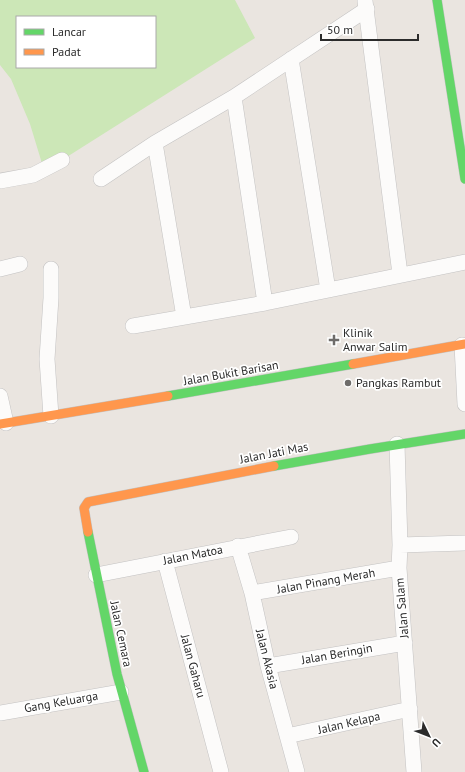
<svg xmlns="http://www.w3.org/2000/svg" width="465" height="772" font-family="'PT Sans',sans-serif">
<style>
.green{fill:#cce7b7;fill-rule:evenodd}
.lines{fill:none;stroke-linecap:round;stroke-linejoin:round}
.street-casing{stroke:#c3c2c2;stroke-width:16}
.fast-casing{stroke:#c3c2c2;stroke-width:10}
.slow-casing{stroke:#c3c2c2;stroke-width:10}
.street{stroke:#fcfbfa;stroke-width:15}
.fast{stroke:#63d668;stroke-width:9}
.slow{stroke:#ff974d;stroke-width:9}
.poi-dot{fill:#6e6c6a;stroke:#fff;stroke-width:1.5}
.labels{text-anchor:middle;stroke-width:3.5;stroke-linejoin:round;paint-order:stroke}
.poi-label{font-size:12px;fill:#2b2b2b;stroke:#fff;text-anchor:start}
.street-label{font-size:12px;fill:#2b2b2b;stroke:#fff}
</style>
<rect width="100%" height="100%" fill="#eae5e0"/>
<path class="green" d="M0,0H235L255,38L62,160L44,170L30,124L11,79L0,65ZM17,17H155V67H17Z"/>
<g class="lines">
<g class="street-casing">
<path id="street" d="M365,1L400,274
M291,59L328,290
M234,97L265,303
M155,143L184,317
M101,179L155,143L234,97L367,9
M0,181L33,175L62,160
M0,269L20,264
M51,269V298L47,359L51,416
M133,326L265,303L465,262
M462,345L465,404
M0,396L6,423
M397,444L400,545L399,568L414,772
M400,545L465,543
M238,546L252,593L268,666L297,772
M165,561L221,772
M96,575L291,537
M252,593L399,568
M268,666L405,643
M0,713L121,692
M287,736L410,709"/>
</g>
<g class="fast-casing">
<path id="fast" d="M437,0L465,179
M168,396L353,364
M274,466L370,449L465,434
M88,532L117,674L144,772"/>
</g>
<g class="slow-casing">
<path id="slow" d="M353,364L465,344
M0,424L168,396
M88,532L84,508L88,502L274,466"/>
</g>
<use href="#street" class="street"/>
<use href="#fast" class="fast"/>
<use href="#slow" class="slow"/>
</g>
<g class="poi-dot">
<path d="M332 334h4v4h4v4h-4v4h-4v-4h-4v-4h4z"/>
<circle cx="348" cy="383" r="4"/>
</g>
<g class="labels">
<g class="poi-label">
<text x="343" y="337">Klinik<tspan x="343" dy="14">Anwar Salim</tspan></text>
<text x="356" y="387">Pangkas Rambut</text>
</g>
<g class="street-label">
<text transform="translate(231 373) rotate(-10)" y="4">Jalan Bukit Barisan</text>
<text transform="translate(274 453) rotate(-11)" y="4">Jalan Jati Mas</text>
<text transform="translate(193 555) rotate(-11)" y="4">Jalan Matoa</text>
<text transform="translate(326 581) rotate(-10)" y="4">Jalan Pinang Merah</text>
<text transform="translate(402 608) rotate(-95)" y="4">Jalan Salam</text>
<text transform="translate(121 634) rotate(78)" y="4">Jalan Cemara</text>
<text transform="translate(337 654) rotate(-10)" y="4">Jalan Beringin</text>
<text transform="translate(267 659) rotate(76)" y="4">Jalan Akasia</text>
<text transform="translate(193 666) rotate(75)" y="4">Jalan Gaharu</text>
<text transform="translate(61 702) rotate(-10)" y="4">Gang Keluarga</text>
<text transform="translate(349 723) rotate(-13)" y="4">Jalan Kelapa</text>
</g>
</g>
<rect x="16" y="16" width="140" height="52" fill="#ffffff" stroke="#aaaaaa"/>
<rect x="24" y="29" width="20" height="6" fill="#63d668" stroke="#aaaaaa"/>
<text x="52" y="36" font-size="12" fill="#2b2b2b">Lancar</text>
<rect x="24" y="49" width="20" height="6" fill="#ff974d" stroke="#aaaaaa"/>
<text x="52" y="56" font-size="12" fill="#2b2b2b">Padat</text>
<g transform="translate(429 736) rotate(133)" stroke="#ffffff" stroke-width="3" paint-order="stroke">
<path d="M0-3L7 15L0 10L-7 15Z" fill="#2b2b2b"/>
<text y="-6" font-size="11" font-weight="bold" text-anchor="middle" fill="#2b2b2b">U</text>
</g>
<path d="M321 34v6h97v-6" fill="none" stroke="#2b2b2b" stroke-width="2"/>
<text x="327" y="34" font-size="12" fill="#2b2b2b" stroke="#ffffff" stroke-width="3" paint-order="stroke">50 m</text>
</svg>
